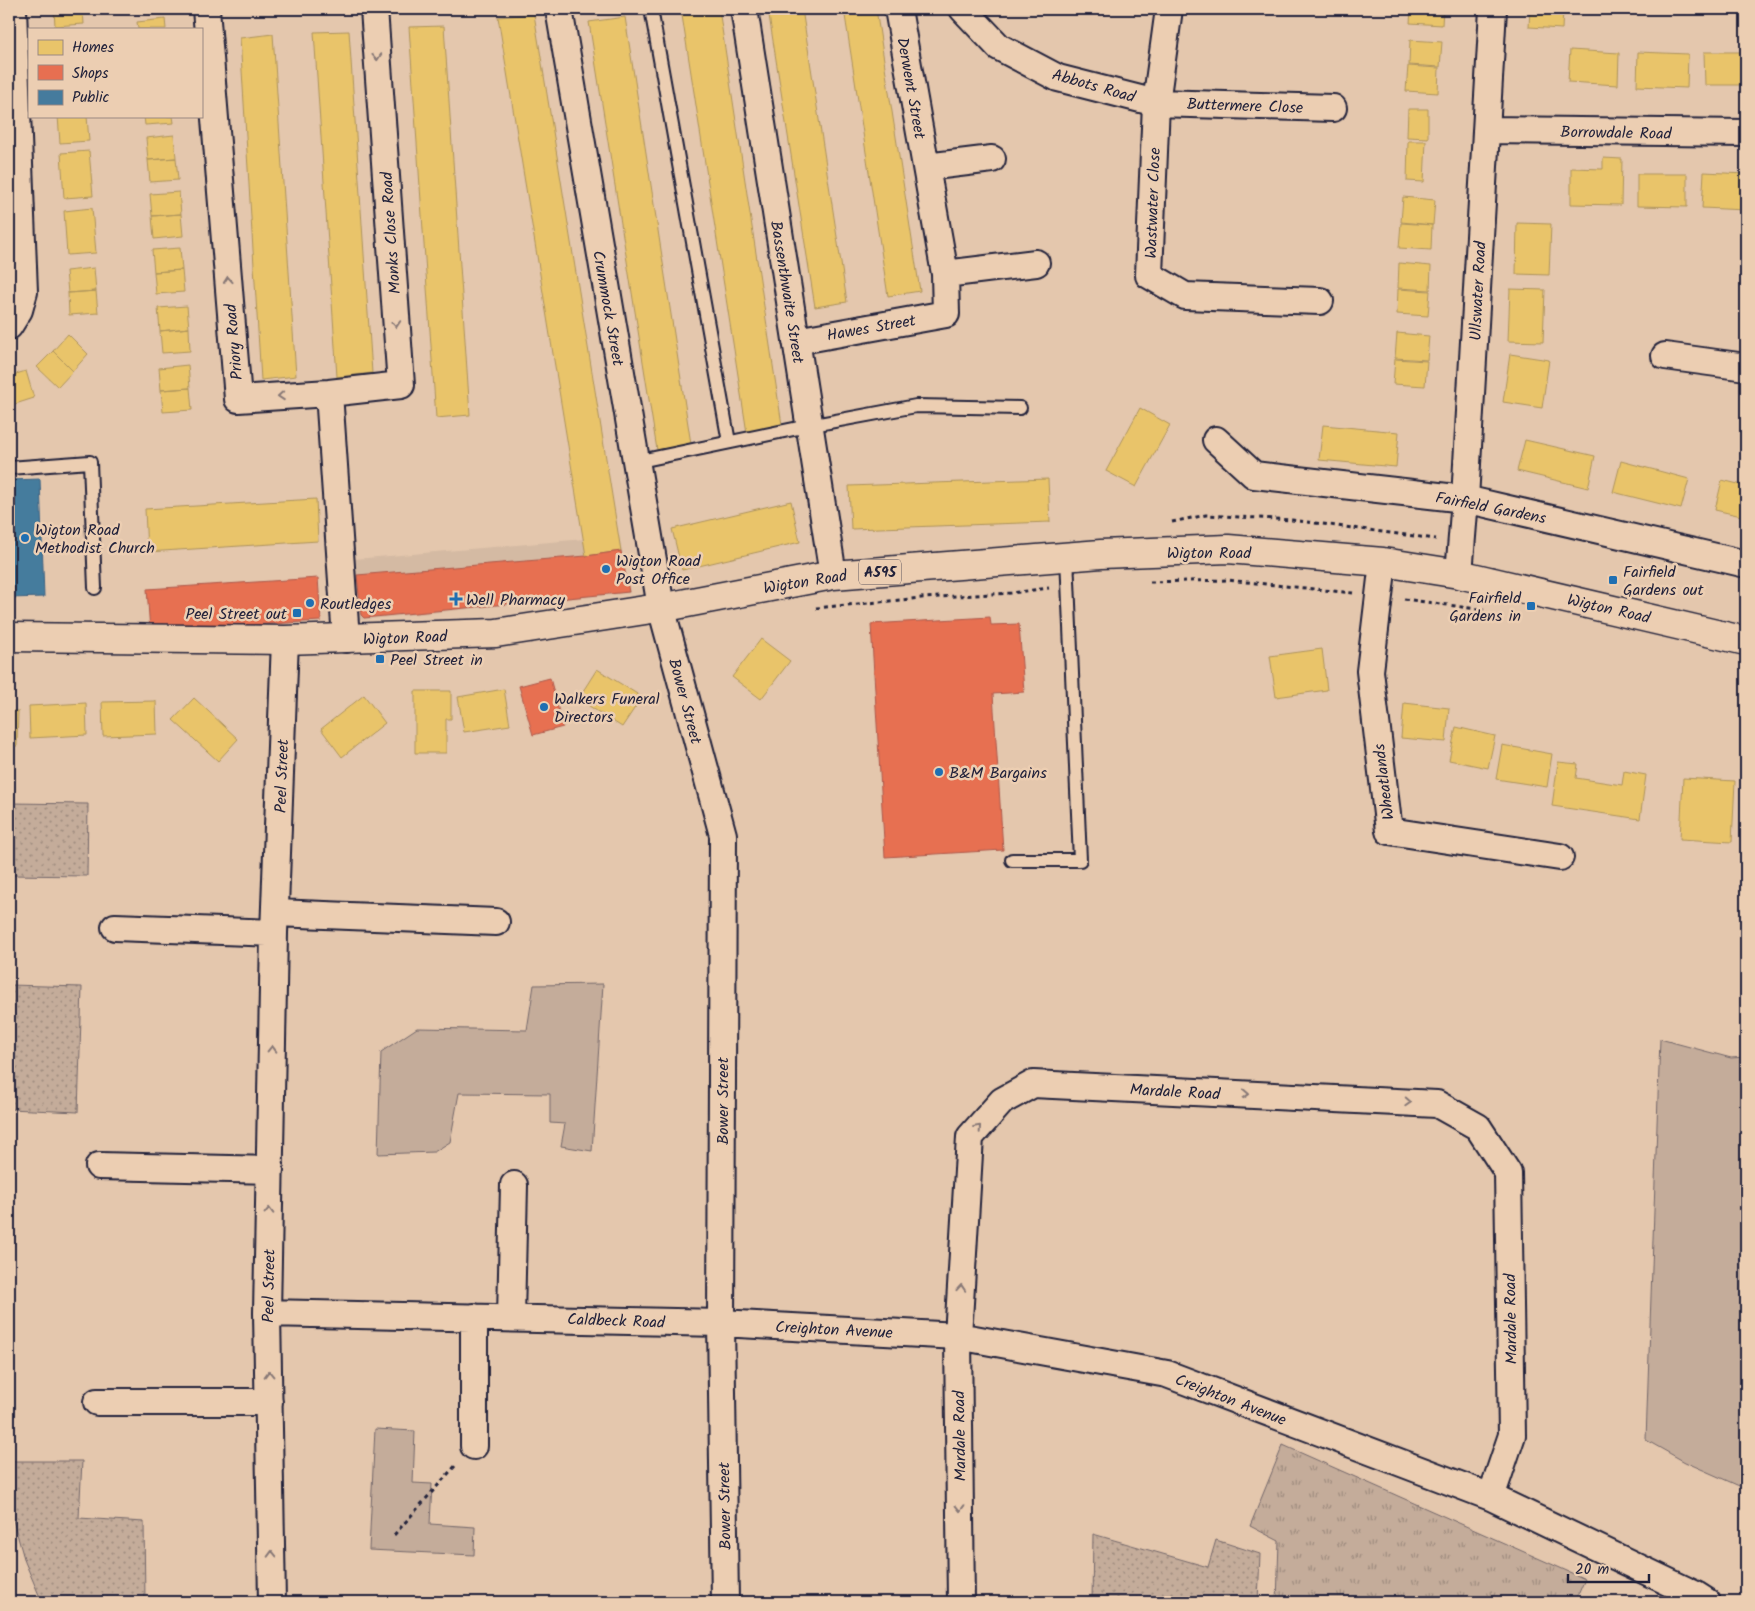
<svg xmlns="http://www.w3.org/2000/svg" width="1755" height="1611" font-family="Kalam,sans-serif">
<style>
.built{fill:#d4baa3}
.grass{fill:#c4ac9a;stroke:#73676a}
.park{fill:url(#park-tufts);stroke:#73676a}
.garden{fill:url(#garden-dots);stroke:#73676a}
.homes{fill:#e9c46a;stroke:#ad935c}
.shops{fill:#e76f51;stroke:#ac584a}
.public{fill:#457b9d;stroke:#3a6080}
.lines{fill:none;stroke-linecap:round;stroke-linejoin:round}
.service-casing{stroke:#22223b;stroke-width:16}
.minor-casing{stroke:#22223b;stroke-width:30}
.primary-casing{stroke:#22223b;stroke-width:31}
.path{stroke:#22223b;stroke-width:3;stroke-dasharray:4 4;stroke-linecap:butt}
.service{stroke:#ecceb2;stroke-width:12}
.minor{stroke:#ecceb2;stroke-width:26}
.primary{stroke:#ecceb2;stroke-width:28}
.oneway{stroke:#877876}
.poi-dot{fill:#1f6fb2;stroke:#ecceb2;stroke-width:2}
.labels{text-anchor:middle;stroke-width:5;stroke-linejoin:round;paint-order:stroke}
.shield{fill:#ecceb2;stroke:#5f565f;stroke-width:1}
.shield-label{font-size:15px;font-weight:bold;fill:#22223b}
.street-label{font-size:16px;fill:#22223b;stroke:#ecceb2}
.poi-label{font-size:16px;fill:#22223b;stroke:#ecceb2;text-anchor:start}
</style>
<defs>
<pattern id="park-tufts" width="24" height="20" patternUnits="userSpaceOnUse" patternTransform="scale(1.25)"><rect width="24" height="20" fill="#c4ac9a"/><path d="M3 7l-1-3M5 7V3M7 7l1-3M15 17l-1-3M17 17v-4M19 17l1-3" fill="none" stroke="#9f8c7f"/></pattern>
<pattern id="garden-dots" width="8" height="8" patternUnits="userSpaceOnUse" patternTransform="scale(1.25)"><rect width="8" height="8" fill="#c4ac9a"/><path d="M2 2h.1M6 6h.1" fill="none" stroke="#9f8c7f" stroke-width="1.8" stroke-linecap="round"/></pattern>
</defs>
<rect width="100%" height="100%" fill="#e4c7ad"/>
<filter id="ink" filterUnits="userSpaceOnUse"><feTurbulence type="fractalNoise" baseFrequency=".02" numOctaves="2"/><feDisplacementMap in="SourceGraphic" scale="10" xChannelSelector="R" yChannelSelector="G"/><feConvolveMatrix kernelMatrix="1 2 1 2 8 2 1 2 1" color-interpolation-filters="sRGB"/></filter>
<g filter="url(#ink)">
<path class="built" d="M619,536L630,593L349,621L343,560Z"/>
<path class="grass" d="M603,984L592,1151L561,1146L565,1124L550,1123V1094L459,1093L450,1142L434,1152L378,1154L381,1052L417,1028L527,1030L534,985Z
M1660,1039L1731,1058L1746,1057V1489L1685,1462L1646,1440Z
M375,1429L415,1431L413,1483L432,1484L430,1524L475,1527L474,1555L369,1550Z"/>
<path class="park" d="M1283,1445L1585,1579L1575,1602H1277L1279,1541L1250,1526Z"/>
<path class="garden" d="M9,803L88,804L87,876L9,875Z
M9,985L82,987L78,1112L9,1109Z
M9,1461H82L79,1518L144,1522L145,1602H42L25,1562L9,1506Z
M1093,1534L1208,1567L1216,1540L1260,1554L1258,1602H1092Z"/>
<path class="homes" d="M54,9H83L84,24L55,26Z
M681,9H719L782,425L747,433Z
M768,9H802L847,302L815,307Z
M844,9H876L920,291L888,296Z
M1411,9H1443L1442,25L1410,23Z
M1530,9H1563L1562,29L1529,27Z
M534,14L621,551L586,556L498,17Z
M625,17L691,444L657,450L589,22Z
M165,19L166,29H138L137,22Z
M444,26L470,415L436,418L409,27Z
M349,31L372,373L337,377L314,32Z
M273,34L296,376L261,380L240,38Z
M1410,40L1442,42L1440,67L1409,65Z
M1570,50L1619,53L1618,85L1568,82Z
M1638,52L1688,54L1687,88L1637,86Z
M1704,52H1746V85H1705Z
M1408,66L1439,68L1438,93L1406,91Z
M1408,109H1428V138L1407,137Z
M58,116H87L89,141L60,143Z
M144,116H173L174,123L145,125Z
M174,135L176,158L148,160L146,138Z
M1408,141H1426L1424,182L1407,181Z
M89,151L93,196L64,198L61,153Z
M176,158L178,180L150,182L148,160Z
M1603,158L1622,159L1621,205L1571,204V168L1603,169Z
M1704,172L1746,174V210L1702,208Z
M1637,174H1687V207L1637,206Z
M179,192L181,214L152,216L150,194Z
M1403,197L1435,200L1433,225L1401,222Z
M92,208L96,253L67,255L64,211Z
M181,214L183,236L154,239L152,216Z
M1401,223L1432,225L1431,250L1399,248Z
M1517,223L1551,224L1549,275L1516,274Z
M180,248L182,270L154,272L152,250Z
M1399,263L1431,266L1430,290L1398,288Z
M94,268L96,291L68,293L66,271Z
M182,270L184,292L156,294L154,272Z
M1398,289L1430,291L1428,316L1397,314Z
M1510,289L1545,290L1543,342L1508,341Z
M96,291L98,313L69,315L68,293Z
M187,306L189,328L160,331L158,308Z
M189,328L190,351L162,353L160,331Z
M1397,333L1429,336L1427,360L1395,358Z
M68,334L88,354L73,371L53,351Z
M53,351L73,371L58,387L37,367Z
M1510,354L1549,360L1542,408L1503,402Z
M1395,359L1427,361L1425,386L1393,384Z
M188,365L190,388L161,390L159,368Z
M26,371L34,398L9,406V376Z
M190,388L192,410L163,412L161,390Z
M1140,408L1170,425L1136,487L1106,471Z
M1323,425L1399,432L1396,467L1319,460Z
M1525,440L1595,456L1588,488L1517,471Z
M1621,461L1689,479L1681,509L1613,492Z
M1048,479L1050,522L851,529L849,486Z
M1722,480L1746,486V517L1715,510Z
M316,499L318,541L147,552L145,509Z
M791,501L800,542L682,570L672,529Z
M761,639L790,661L761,699L732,677Z
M1322,649L1327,690L1276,697L1270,656Z
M597,669L642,697L622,727L578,699Z
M504,689L510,725L464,732L458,697Z
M415,691H451V719H446V753H415Z
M364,695L385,723L342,757L321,729Z
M194,698L238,739L218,761L173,720Z
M156,701L157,734L103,736L102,702Z
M86,703L87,735L30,738L29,706Z
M1404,703L1449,708L1446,742L1401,738Z
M9,711H18L17,746H9Z
M1456,727L1495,736L1488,768L1449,760Z
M1502,745L1552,754L1547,787L1496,779Z
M1558,762L1578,764L1576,778L1622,785L1624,771L1646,775L1640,819L1552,806Z
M1683,778L1735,781L1732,842L1680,839Z
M1746,798V842H1743Z"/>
<path class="shops" d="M621,551L629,592L364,618L361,615L357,575L586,556Z
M318,578L321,621L150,631L147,589Z
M990,617L991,625L1019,624L1024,692L993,694L1003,850L885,857L871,624Z
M550,678L563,727L533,735L519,686Z"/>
<path class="public" d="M40,479L44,597L9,598V480Z"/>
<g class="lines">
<g class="service-casing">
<path id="service" d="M651,9L729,442
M635,462L808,426L916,406L1020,408
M9,468L90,462L95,588
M1012,860H1080L1067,557"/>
</g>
<g class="minor-casing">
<path id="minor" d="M206,9L238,399L329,393L401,385L374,9
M559,9L661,607L723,835L721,1323L725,1602
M744,9L833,575
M963,9L999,47L1058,78L1156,103L1333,108
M1169,9L1156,103L1149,275L1185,296L1320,301
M1486,130L1746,133
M926,167L992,159
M945,274L1036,263
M9,326L19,310L24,292L13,9
M796,341L946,314L945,274L898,9
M1665,356L1746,367
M329,393L346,639
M1216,440L1254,475L1465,499L1746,564
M1383,562L1370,671L1389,831L1560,857
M1459,574L1465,499L1493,9
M276,913L496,922
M115,927L274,933
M99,1166L270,1170
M267,1313L721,1323L958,1336L1167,1374L1491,1497L1696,1595L1707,1602
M511,1317L514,1185
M97,1402H269
M474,1446V1317
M272,1602L267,1313L274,933L285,640
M961,1602L958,1336L970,1137L1002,1101L1033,1084L1437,1104L1478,1127L1508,1173L1512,1435L1491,1497"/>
</g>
<g class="primary-casing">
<path id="primary" d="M9,637L285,640L496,633L671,606L833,575L1101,554L1228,549L1383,562L1459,574L1746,641"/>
</g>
<path class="path" d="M1172,522L1206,515L1292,520L1436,539
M1150,582L1227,580L1353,593
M1404,599L1484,610
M816,608L921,598L1011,593L1049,588
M394,1535L456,1465"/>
<use href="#service" class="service"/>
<use href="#minor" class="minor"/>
<use href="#primary" class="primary"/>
</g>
<defs><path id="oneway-chevron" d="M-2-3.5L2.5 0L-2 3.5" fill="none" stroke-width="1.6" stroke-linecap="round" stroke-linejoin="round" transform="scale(1.25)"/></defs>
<g class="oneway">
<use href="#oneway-chevron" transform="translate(377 57) rotate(86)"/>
<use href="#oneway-chevron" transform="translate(228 280) rotate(-95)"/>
<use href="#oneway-chevron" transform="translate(396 324) rotate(86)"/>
<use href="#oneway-chevron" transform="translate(281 396) rotate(176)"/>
<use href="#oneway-chevron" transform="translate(272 1049) rotate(-89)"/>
<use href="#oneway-chevron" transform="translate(1246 1094) rotate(3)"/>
<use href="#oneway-chevron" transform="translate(1408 1102) rotate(3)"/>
<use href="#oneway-chevron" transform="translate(978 1128) rotate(-49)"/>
<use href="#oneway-chevron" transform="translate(269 1211) rotate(-89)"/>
<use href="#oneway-chevron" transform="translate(961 1288) rotate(-86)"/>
<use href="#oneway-chevron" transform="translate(269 1374) rotate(-91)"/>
<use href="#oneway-chevron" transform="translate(960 1508) rotate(89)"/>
<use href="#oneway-chevron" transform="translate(272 1554) rotate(-91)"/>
</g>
</g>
<g class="poi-dot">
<circle cx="25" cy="538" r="5"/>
<circle cx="606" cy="569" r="5"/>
<rect x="1608" y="575" width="10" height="10" rx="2.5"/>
<path d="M453.5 591.5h5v5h5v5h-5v5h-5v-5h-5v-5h5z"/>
<circle cx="310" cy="603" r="5"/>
<rect x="1526" y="601" width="10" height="10" rx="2.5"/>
<rect x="292" y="608" width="10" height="10" rx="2.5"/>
<rect x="375" y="654" width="10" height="10" rx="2.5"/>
<circle cx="544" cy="707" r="5"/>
<circle cx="939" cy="772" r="5"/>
</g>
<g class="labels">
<rect class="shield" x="859" y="559.5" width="42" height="25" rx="4"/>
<g class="shield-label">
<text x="880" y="577">A595</text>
</g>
<g class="street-label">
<text transform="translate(1094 85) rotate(16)" y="6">Abbots Road</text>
<text transform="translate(912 88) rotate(80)" y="6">Derwent Street</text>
<text transform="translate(1245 105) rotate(2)" y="6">Buttermere Close</text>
<text transform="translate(1616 132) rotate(1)" y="6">Borrowdale Road</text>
<text transform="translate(1152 203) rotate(-88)" y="6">Wastwater Close</text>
<text transform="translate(390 233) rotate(-94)" y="6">Monks Close Road</text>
<text transform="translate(1477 291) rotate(-87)" y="6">Ullswater Road</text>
<text transform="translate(788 292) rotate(81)" y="6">Bassenthwaite Street</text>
<text transform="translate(609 308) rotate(80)" y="6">Crummock Street</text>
<text transform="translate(871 327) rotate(-10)" y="6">Hawes Street</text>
<text transform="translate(233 342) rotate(-95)" y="6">Priory Road</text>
<text transform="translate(1491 507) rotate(11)" y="6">Fairfield Gardens</text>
<text x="1209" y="558">Wigton Road</text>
<text transform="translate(805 581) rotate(-9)" y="6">Wigton Road</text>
<text transform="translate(1609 608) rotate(13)" y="6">Wigton Road</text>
<text transform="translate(405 637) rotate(-2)" y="6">Wigton Road</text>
<text transform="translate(686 701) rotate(75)" y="6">Bower Street</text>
<text transform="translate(281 776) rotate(-88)" y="6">Peel Street</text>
<text transform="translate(1383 782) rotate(-97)" y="6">Wheatlands</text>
<text transform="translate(1175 1091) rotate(3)" y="6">Mardale Road</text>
<text transform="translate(722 1101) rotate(-90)" y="6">Bower Street</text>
<text transform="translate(268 1286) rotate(-89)" y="6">Peel Street</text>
<text transform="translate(1510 1319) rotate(-91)" y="6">Mardale Road</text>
<text transform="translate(616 1320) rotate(2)" y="6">Caldbeck Road</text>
<text transform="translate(834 1329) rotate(3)" y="6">Creighton Avenue</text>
<text transform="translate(1231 1399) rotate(21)" y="6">Creighton Avenue</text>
<text transform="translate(959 1436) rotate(-91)" y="6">Mardale Road</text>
<text transform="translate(724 1506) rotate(-91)" y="6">Bower Street</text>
</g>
<g class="poi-label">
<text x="35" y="535">Wigton Road<tspan x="35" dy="18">Methodist Church</tspan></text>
<text x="616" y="566">Wigton Road<tspan x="616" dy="18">Post Office</tspan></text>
<text x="1623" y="577">Fairfield<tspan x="1623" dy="18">Gardens out</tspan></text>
<text x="1521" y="603" text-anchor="end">Fairfield<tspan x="1521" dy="18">Gardens in</tspan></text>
<text x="466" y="605">Well Pharmacy</text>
<text x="320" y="609">Routledges</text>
<text x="287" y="619" text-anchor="end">Peel Street out</text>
<text x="390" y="665">Peel Street in</text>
<text x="554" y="704">Walkers Funeral<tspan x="554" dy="18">Directors</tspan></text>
<text x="949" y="778">B&amp;M Bargains</text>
</g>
</g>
<rect width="1755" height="1611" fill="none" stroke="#ecceb2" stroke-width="30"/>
<rect x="15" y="15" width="1725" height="1581" fill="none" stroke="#22223b" stroke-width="2" filter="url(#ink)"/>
<rect x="28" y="28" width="175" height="90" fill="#ecceb2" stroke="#9b8982"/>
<rect x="38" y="40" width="25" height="15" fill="#e9c46a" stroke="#9b8982"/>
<text x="72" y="52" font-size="15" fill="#22223b">Homes</text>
<rect x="38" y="65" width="25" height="15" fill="#e76f51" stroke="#9b8982"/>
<text x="72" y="78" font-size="15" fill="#22223b">Shops</text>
<rect x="38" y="90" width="25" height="15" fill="#457b9d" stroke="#9b8982"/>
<text x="72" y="102" font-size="15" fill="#22223b">Public</text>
<path d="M1568 1574v8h81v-8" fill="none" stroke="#22223b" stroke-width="2.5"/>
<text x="1575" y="1574" font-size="15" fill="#22223b" stroke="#ecceb2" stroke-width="4" paint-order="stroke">20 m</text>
</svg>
